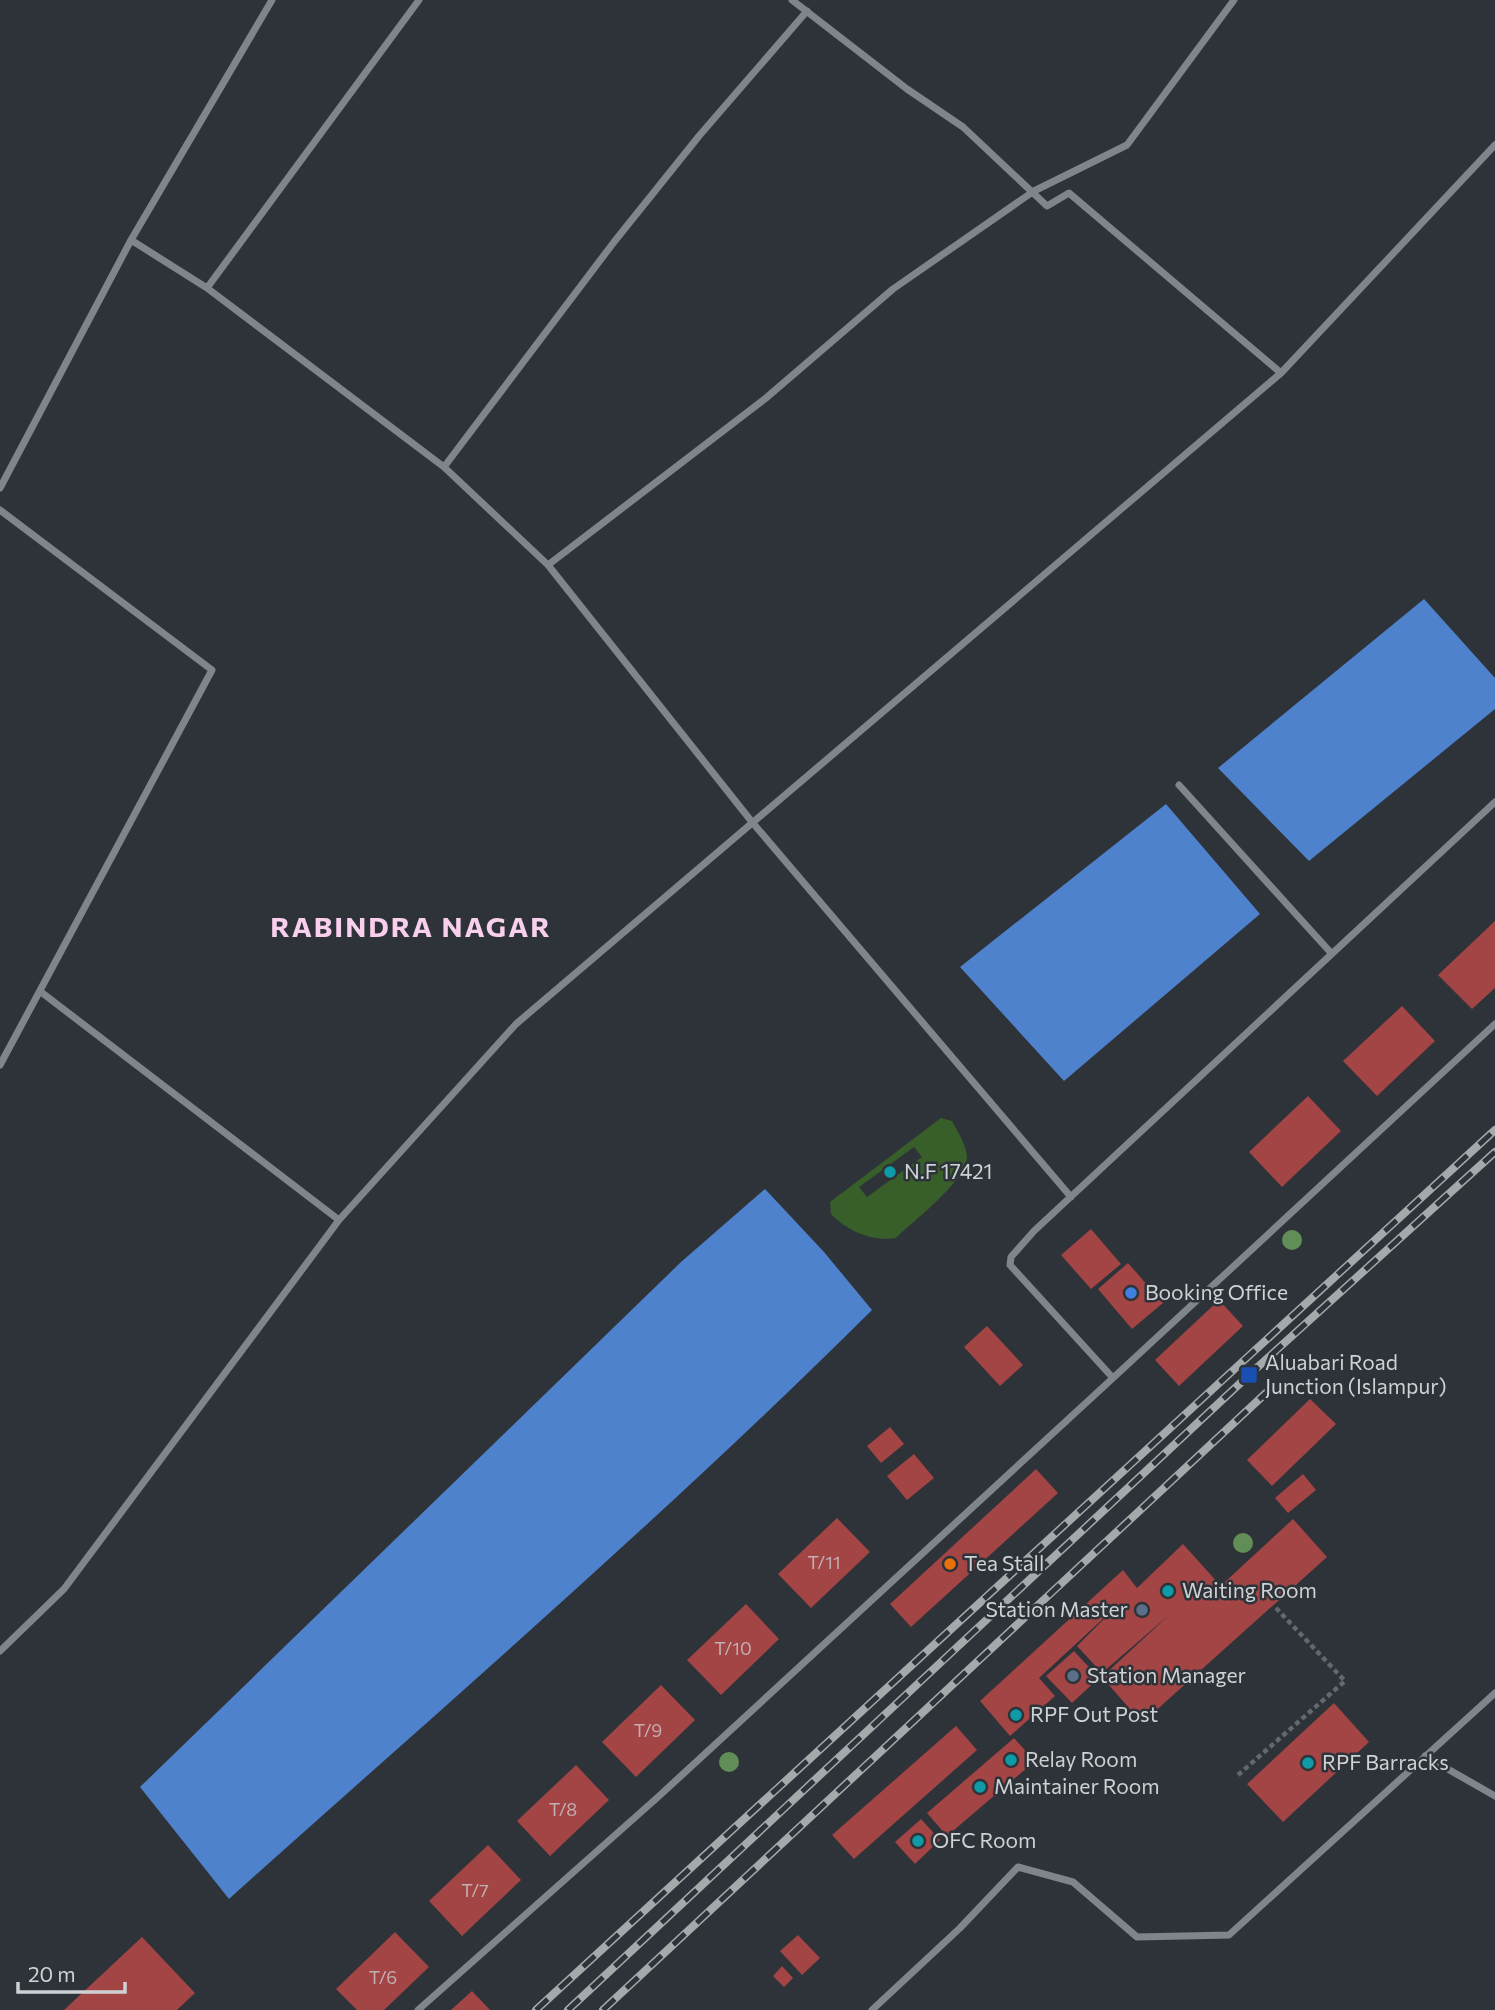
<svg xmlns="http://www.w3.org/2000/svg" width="1495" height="2010" font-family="Commissioner,sans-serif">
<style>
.green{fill:#385f2a;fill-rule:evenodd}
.water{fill:#4f82cc}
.building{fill:#a34445}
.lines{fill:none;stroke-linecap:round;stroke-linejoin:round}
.path{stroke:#63686d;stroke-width:4.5;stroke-dasharray:5 3.5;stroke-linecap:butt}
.street{stroke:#7f858b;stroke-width:7}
.rail-casing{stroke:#a4a9ac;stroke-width:8}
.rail{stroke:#2d3338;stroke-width:5;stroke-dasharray:16;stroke-linecap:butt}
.tree{fill:#618d56}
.culture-dot{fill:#0f9aa8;stroke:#2d3338;stroke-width:2.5}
.shop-dot{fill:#3f7fe0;stroke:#2d3338;stroke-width:2.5}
.transit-dot{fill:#1a4fb4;stroke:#2d3338;stroke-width:2.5}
.food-dot{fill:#e8710a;stroke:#2d3338;stroke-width:2.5}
.service-dot{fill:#5c6f8a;stroke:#2d3338;stroke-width:2.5}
.labels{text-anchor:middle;stroke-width:5;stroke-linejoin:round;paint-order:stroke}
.number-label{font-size:18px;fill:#c3aeb1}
.poi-label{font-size:21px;fill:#ced2d5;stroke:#2d3338;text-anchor:start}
.district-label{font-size:28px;font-weight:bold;letter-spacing:2px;fill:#f8cfec;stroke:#2d3338}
</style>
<rect width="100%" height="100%" fill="#2d3338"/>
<path class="green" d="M941,1118L952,1121C957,1131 966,1144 967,1156C968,1180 913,1221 896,1238C873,1242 847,1231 831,1214L830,1202ZM914,1147L922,1157L867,1197L859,1187Z"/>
<path class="water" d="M1424,599L1495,678V709L1309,861L1218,768Z
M1166,804L1260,914L1064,1081L960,967Z
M765,1189L824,1252L872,1310C666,1515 445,1705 229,1899L140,1787L681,1262Z"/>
<path class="building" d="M1495,921V988L1472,1009L1438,975Z
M1402,1006L1435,1041L1377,1096L1343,1061Z
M1308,1096L1341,1131L1282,1187L1249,1152Z
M1091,1229L1121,1264L1091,1289L1061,1255Z
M1128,1263L1163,1303L1132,1329L1098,1289Z
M1219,1300L1243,1326L1179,1386L1155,1360Z
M987,1326L1023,1365L1000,1386L964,1347Z
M1310,1399L1336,1424L1272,1486L1247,1460Z
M890,1427L904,1444L881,1463L867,1446Z
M914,1454L934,1478L907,1500L887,1476Z
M1036,1469L1058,1493L911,1627L890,1604Z
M1303,1474L1316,1490L1288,1513L1275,1498Z
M837,1518L870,1552L811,1608L778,1574Z
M1293,1519L1327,1557L1142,1723L1102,1677L1169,1615L1102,1673L1077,1646L1118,1605L1039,1678L1055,1696L1010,1736L980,1701L1123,1570L1137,1588L1183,1544L1220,1585L1214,1592Z
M746,1604L779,1639L721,1695L687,1660Z
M1074,1651L1099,1678L1072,1703L1046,1676Z
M661,1685L695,1720L636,1777L602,1742Z
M1334,1703L1369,1742L1283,1822L1247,1784Z
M956,1726L977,1750L854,1859L832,1835Z
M1014,1738L1035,1761L947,1836L927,1813Z
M576,1765L609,1800L550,1856L517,1821Z
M921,1819L940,1840L915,1864L895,1842Z
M488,1845L521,1880L462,1936L429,1901Z
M395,1932L429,1967L384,2010H357L336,1989Z
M798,1935L820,1958L802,1975L780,1951Z
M142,1937L195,1993L177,2010H64Z
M782,1966L793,1978L784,1987L773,1976Z
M472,1991L490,2010H451Z"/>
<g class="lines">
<path class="path" d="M1238,1775L1345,1681L1276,1608"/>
<path class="street" d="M792,0L907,89L963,127L1047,206L1069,193L1281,373
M131,240L207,288L444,467L548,565L752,822L1071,1197
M207,288L419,0
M444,467L614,242L699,136L807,11
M0,488L131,240L272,0
M0,510L212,670L0,1065
M548,565L766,398L893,289L1034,191L1127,145L1234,0
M1179,785L1332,954
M1495,802L1034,1231L1011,1257L1010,1265L1113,1378L1495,1024
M41,992L339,1220
M0,1651L64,1589L339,1220L516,1024L1281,373L1495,145
M1425,1756L1495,1796
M418,2010L658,1797L1113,1378
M872,2010L960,1928L1018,1867L1073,1882L1137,1937L1229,1935L1495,1693"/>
<g class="rail-casing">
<path id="rail" d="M536,2010L1495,1130
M568,2010L1249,1375L1495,1152
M603,2010L1266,1393"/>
</g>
<use href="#rail" class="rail"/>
</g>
<g class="tree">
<circle cx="1292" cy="1240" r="10"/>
<circle cx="1243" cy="1543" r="10"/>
<circle cx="729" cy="1762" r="10"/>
</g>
<g class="culture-dot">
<circle cx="890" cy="1172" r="7"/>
<circle cx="1168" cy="1591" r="7"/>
<circle cx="1016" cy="1715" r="7"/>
<circle cx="1011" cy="1760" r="7"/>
<circle cx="1308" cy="1763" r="7"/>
<circle cx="980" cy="1787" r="7"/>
<circle cx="918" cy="1841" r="7"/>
</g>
<circle class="shop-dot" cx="1131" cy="1293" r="7"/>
<rect class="transit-dot" x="1240" y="1366" width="18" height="18" rx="3.5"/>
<circle class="food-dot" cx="950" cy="1564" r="7"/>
<g class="service-dot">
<circle cx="1142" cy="1610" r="7"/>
<circle cx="1073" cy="1676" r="7"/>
</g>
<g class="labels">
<g class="number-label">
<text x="824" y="1569">T/11</text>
<text x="733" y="1655">T/10</text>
<text x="648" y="1737">T/9</text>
<text x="563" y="1816">T/8</text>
<text x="475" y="1897">T/7</text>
<text x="383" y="1984">T/6</text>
</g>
<g class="poi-label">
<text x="904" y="1179">N.F 17421</text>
<text x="1145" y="1300">Booking Office</text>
<text x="1265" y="1370">Aluabari Road<tspan x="1265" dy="24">Junction (Islampur)</tspan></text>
<text x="964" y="1571">Tea Stall</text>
<text x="1182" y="1598">Waiting Room</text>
<text x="1128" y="1617" text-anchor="end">Station Master</text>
<text x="1087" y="1683">Station Manager</text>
<text x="1030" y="1722">RPF Out Post</text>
<text x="1025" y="1767">Relay Room</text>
<text x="1322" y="1770">RPF Barracks</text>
<text x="994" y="1794">Maintainer Room</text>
<text x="932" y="1848">OFC Room</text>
</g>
<g class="district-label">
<text x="411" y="937">RABINDRA NAGAR</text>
</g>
</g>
<path d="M18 1982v10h107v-10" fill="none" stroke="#ced2d5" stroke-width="3.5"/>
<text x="28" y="1982" font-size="21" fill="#ced2d5" stroke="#2d3338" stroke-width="5" paint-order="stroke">20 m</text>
</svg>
